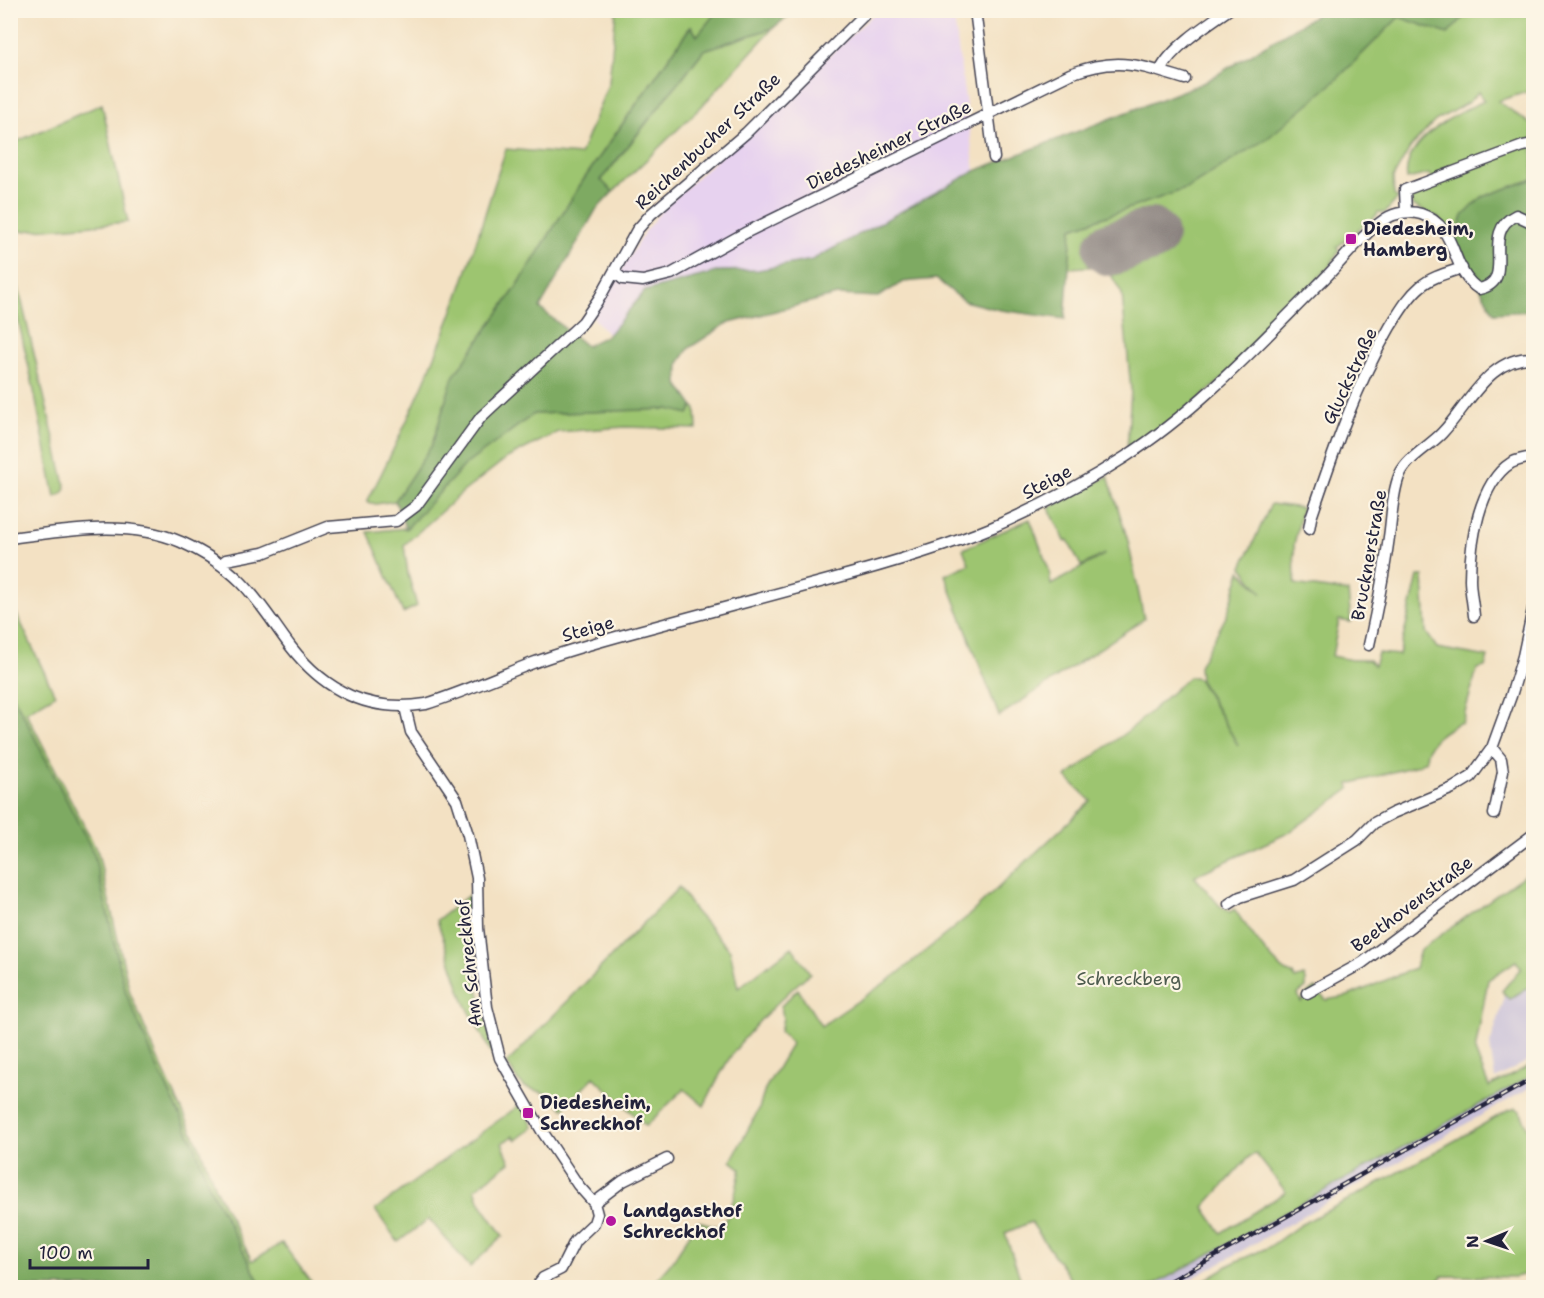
<svg xmlns="http://www.w3.org/2000/svg" width="1544" height="1298" font-family="'Shantell Sans',sans-serif">
<style>
.built{fill:#e7d2ef}
.industrial{fill:#c8bfd8}
.green{fill:#9dc570;stroke:#607456;stroke-width:1.5;fill-rule:evenodd}
.forest{fill:#7eaa62;stroke:#50664e;stroke-width:1.5}
.lines{fill:none;stroke-linecap:round;stroke-linejoin:round}
.runway{stroke:#8a827f;stroke-width:54}
.minor-casing{stroke:#413f4f;stroke-width:13}
.minor{stroke:#fff;stroke-width:10}
.rail-casing{stroke:#22223b;stroke-width:4.5}
.rail{stroke:#fcf5e5;stroke-width:2;stroke-dasharray:7;stroke-linecap:butt}
.poi-dot{fill:#b5179e;stroke:#fcf5e5;stroke-width:2}
.labels{text-anchor:middle;stroke-width:4.5;stroke-linejoin:round;paint-order:stroke}
.street-label{font-size:18px;fill:#22223b;stroke:#fcf5e5}
.poi-label{font-size:18px;font-weight:bold;fill:#22223b;stroke:#fcf5e5;text-anchor:start}
.park-label{font-size:18px;fill:#4d5b4e;stroke:#fcf5e5}
</style>
<rect width="100%" height="100%" fill="#fcf5e5"/>
<filter id="ink" filterUnits="userSpaceOnUse"><feTurbulence type="fractalNoise" baseFrequency=".0167" numOctaves="2"/><feDisplacementMap in="SourceGraphic" scale="12" xChannelSelector="R" yChannelSelector="G"/><feConvolveMatrix kernelMatrix="1 2 1 2 8 2 1 2 1" color-interpolation-filters="sRGB"/></filter>
<filter id="wash" filterUnits="userSpaceOnUse"><feTurbulence type="fractalNoise" baseFrequency=".008" numOctaves="4" result="noise"/><feDisplacementMap in="SourceGraphic" scale="24" xChannelSelector="R" yChannelSelector="G"/><feGaussianBlur stdDeviation="1.35" result="paint"/><feColorMatrix in="noise" values="0 0 0 0 0 0 0 0 0 0 0 0 0 0 0 0 0 1.4 0 .05"/><feComposite in="paint" operator="in"/></filter>
<g filter="url(#wash)">
<rect width="100%" height="100%" fill="#f3e1c3"/>
<path class="built" d="M877,11H953L975,171L812,260L758,270L720,271L623,319L608,335L593,317L645,231L663,209Z"/>
<path class="industrial" d="M1533,979V1058L1495,1079L1490,1045L1507,990Z
M1533,1075V1086L1204,1272L1175,1287L1150,1288Z"/>
<path class="green" d="M616,11H718L697,36L691,26L582,182L516,288L453,377L432,445L395,501L376,504L367,502C398,442 426,382 450,318C471,263 487,205 506,149L580,155L609,82Z
M1469,11H1533V90L1498,101L1533,126V179L1482,197L1454,242L1439,218L1412,205L1411,199L1413,193L1434,184L1429,174L1407,179C1401,142 1456,113 1484,101L1478,92L1469,102L1435,121L1410,148L1393,178L1394,195L1398,198L1385,213L1378,212L1377,215L1337,247L1339,251L1329,267L1227,375L1177,418L1127,449L1131,390L1122,294L1106,266L1069,268L1072,228L1188,188L1335,81L1399,17L1448,34Z
M773,28L702,106L613,192L601,181L704,50Z
M102,104L128,222L12,232L10,216L11,144Z
M11,256L66,489L62,494L55,497L32,381L11,289Z
M693,406L696,409L697,429L625,427L558,432L507,458L463,492L404,545L408,574L417,606L403,613L368,532L406,528L465,465L534,414L668,409L689,414Z
M1108,476L1128,541L1144,619L999,716L945,575L969,564L963,549L1030,519L1049,570L1051,585L1105,554L1081,566L1068,540L1065,541L1049,508Z
M1271,504L1302,508L1294,545L1295,584L1348,592L1351,622L1339,620L1332,656L1352,660H1369L1374,666L1378,653L1399,655L1418,576H1423L1426,632L1437,648L1488,657L1485,667L1477,669L1462,723H1458C1443,732 1426,741 1426,760L1418,765L1349,784L1350,789L1288,833L1194,876L1220,906L1230,912L1234,909C1245,923 1276,972 1293,974L1295,979L1304,976L1306,981V988L1298,994L1301,1002L1307,993L1316,988L1326,1000L1348,996L1415,968L1420,950L1533,869V985L1509,999L1502,991L1521,968L1516,961L1488,980L1475,1051L1489,1087L1533,1064V1075L1150,1287H1076L1031,1222L1005,1233L1023,1287L649,1288L672,1262L698,1221L722,1228L734,1198L741,1169L731,1161L759,1109L765,1089L792,1043L780,1032L783,1018L781,1006L798,989L821,1026L896,975L967,917L1091,801L1066,777L1133,727L1189,677H1195L1199,680L1238,745L1200,680L1199,666L1227,615L1241,571L1262,593L1242,567ZM1256,1154L1286,1192L1221,1233L1204,1207L1250,1156Z
M10,600L55,695L26,712L98,853L130,993L160,1064L200,1148L215,1188L252,1261L282,1243L315,1287H262L210,1188L195,1146L157,1067L126,993L94,854L11,691Z
M679,887L695,911L730,950L738,988L792,947L810,973C782,997 755,1023 733,1053C722,1069 713,1088 704,1106L684,1089L646,1126L594,1077L563,1109L551,1095L525,1087L518,1081L507,1063Z
M469,895L478,988L496,1062L464,1001L437,920Z
M521,1104L525,1111L524,1113L526,1116H528L533,1127L516,1140L513,1136L502,1143L510,1162L475,1189L480,1203L503,1236L470,1267L429,1219L398,1242L375,1210Z
M1516,1108L1520,1111L1533,1139V1273L1514,1277L1442,1276L1434,1288L1193,1287L1231,1264L1269,1247L1300,1225L1378,1184L1507,1111Z"/>
<path class="forest" d="M717,11H795L773,28L704,50L601,180L613,192L596,210L540,308L586,346L608,335L645,291L720,271L758,270L812,260L975,171L1205,82L1322,11H1469L1448,34L1399,17L1335,81L1268,138L1188,188L1072,228L1065,319L1000,310L964,301L936,279L903,282L878,297L837,295L726,324L689,348L679,363L678,384L693,406L689,414L668,409L534,414L465,465L406,529L395,501L432,445L453,377L516,288L582,182L691,26L697,36Z
M1533,179V311L1494,313L1454,242L1463,216L1482,197Z
M11,691L94,854L126,993L157,1067L195,1146L210,1188L262,1287H11Z"/>
<g class="lines">
<path class="runway" d="M1110,249L1151,235"/>
</g>
</g>
<g filter="url(#ink)">
<g class="lines">
<g class="minor-casing">
<path id="minor" d="M975,10L994,158
M1160,71C1171,48 1206,25 1228,10
M1406,212L1405,190L1523,146L1534,144
M614,272L623,279L643,281L671,274L747,232L1070,74C1118,56 1138,65 1185,79
M1309,529L1311,518C1333,453 1355,387 1390,327C1399,313 1407,298 1420,287C1431,277 1447,273 1462,268
M10,538C67,531 127,519 181,542C203,552 224,565 241,582C260,601 275,626 291,647C326,692 369,713 426,704C461,693 495,678 530,664C567,650 605,640 642,630C704,613 766,597 828,580C884,565 940,549 993,527C1039,507 1083,484 1125,457C1197,411 1258,345 1319,284C1341,263 1359,237 1385,219C1395,213 1409,210 1421,214C1460,227 1449,271 1479,289C1519,281 1478,233 1516,215L1529,221L1534,226
M221,564L226,560L263,553L328,527L396,521L416,506L481,417L583,322L600,297L637,230L651,214L746,133L869,10
M1474,616C1473,604 1470,591 1470,579C1470,544 1479,483 1511,463C1517,460 1527,458 1534,457
M1369,645C1377,609 1384,574 1389,537C1392,518 1392,492 1400,474C1408,457 1430,446 1442,433C1469,405 1489,356 1534,358
M405,707L411,732L457,800L468,835L477,878L478,928L487,1007L500,1058L542,1131L578,1185L594,1203L597,1214L594,1223L575,1241L561,1269L543,1278L535,1288
M1492,748L1501,759L1503,772L1494,814
M1229,904L1240,897L1294,880L1357,840L1374,823L1393,813L1453,788L1471,777L1492,748L1511,696L1523,656L1534,604
M1307,993L1362,963L1534,834
M594,1203L623,1181L667,1159"/>
</g>
<use href="#minor" class="minor"/>
<g class="rail-casing">
<path id="rail" d="M1158,1288L1534,1078"/>
</g>
<use href="#rail" class="rail"/>
</g>
</g>
<g class="poi-dot">
<rect x="1345" y="233" width="12" height="12" rx="3"/>
<rect x="522" y="1107" width="12" height="12" rx="3"/>
<circle cx="611" cy="1221" r="6"/>
</g>
<g class="labels">
<g class="street-label">
<text transform="translate(708 141) rotate(-43)" y="6">Reichenbucher Straße</text>
<text transform="translate(889 145) rotate(-26)" y="6">Diedesheimer Straße</text>
<text transform="translate(1350 376) rotate(-65)" y="6">Gluckstraße</text>
<text transform="translate(1047 482) rotate(-28)" y="6">Steige</text>
<text transform="translate(1369 555) rotate(-80)" y="6">Brucknerstraße</text>
<text transform="translate(588 629) rotate(-16)" y="6">Steige</text>
<text transform="translate(1412 904) rotate(-37)" y="6">Beethovenstraße</text>
<text transform="translate(469 963) rotate(-96)" y="6">Am Schreckhof</text>
</g>
<g class="poi-label">
<text x="1363" y="235">Diedesheim,<tspan x="1363" dy="21">Hamberg</tspan></text>
<text x="540" y="1109">Diedesheim,<tspan x="540" dy="21">Schreckhof</tspan></text>
<text x="623" y="1217">Landgasthof<tspan x="623" dy="21">Schreckhof</tspan></text>
</g>
<g class="park-label">
<text x="1129" y="985">Schreckberg</text>
</g>
</g>
<rect width="1544" height="1298" fill="none" stroke="#fcf5e5" stroke-width="36"/>
<g transform="translate(1487 1241) rotate(268)" stroke="#fcf5e5" stroke-width="4.5" paint-order="stroke">
<path d="M0-4.5L10 22L0 15L-10 22Z" fill="#22223b"/>
<text y="-9" font-size="16" font-weight="bold" text-anchor="middle" fill="#22223b">N</text>
</g>
<path d="M30 1259v9h118v-9" fill="none" stroke="#22223b" stroke-width="3"/>
<text x="39" y="1259" font-size="18" fill="#22223b" stroke="#fcf5e5" stroke-width="4.5" paint-order="stroke">100 m</text>
</svg>
